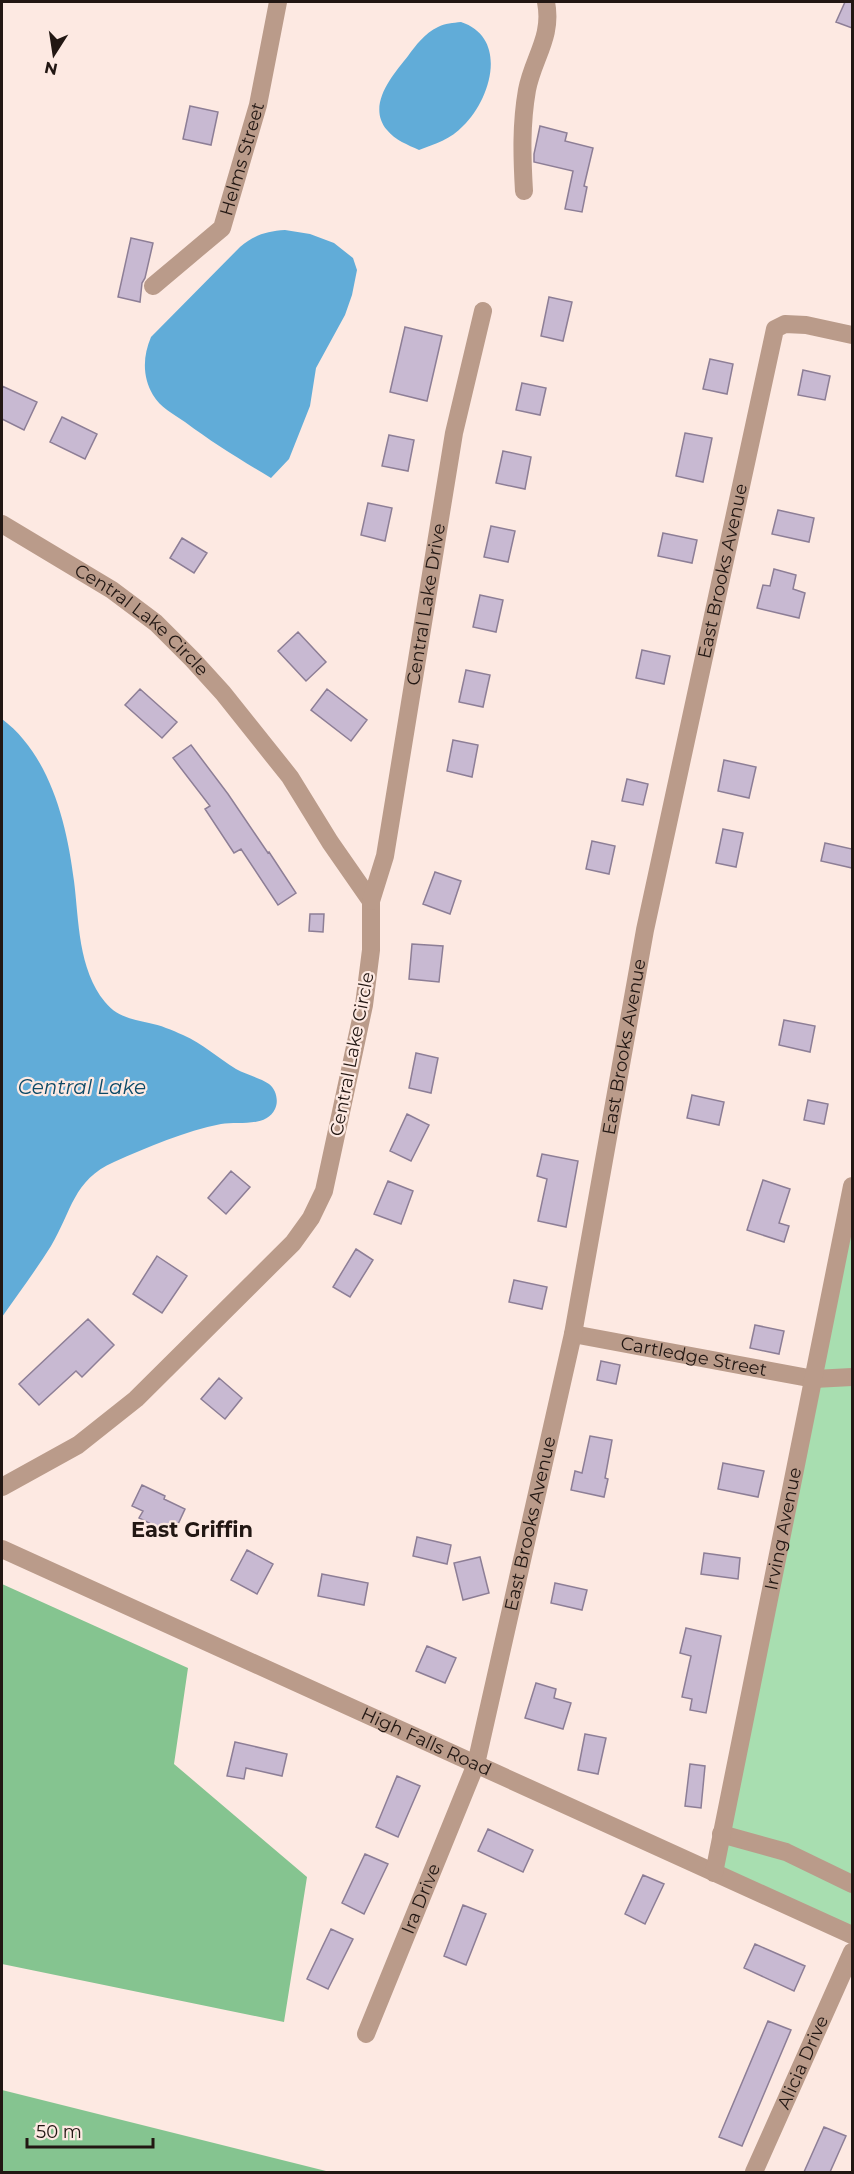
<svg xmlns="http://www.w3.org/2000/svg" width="854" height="2174" font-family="Montserrat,sans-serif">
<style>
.green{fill:#a8deb0}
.forest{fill:#85c490}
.water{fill:#61acd8}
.building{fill:#c8b9d2;stroke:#8d7e96;stroke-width:1.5}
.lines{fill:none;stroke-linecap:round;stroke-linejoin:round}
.minor{stroke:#ba9b8a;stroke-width:18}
.labels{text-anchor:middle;stroke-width:4.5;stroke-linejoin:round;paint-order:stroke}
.street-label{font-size:18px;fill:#221713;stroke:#fde9e2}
.water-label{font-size:20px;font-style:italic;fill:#0b4967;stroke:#fde9e2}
.quarter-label{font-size:21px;font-weight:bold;fill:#221713;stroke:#fde9e2}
</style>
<rect width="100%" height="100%" fill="#fde9e2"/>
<path class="green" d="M852,1186V1928L718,1868Z"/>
<path class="forest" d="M2,1584L188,1668L174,1764L307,1877L284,2022L2,1964Z
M2,2090L330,2172H2Z"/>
<path class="water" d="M461,22C509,38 491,99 463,126C451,139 435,144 419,150C408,145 395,140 387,130C366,105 393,75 408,56C416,45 425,33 438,27C445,23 453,23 461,22Z
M285,230L310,234L334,243L353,258L357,270L352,295L345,315L316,368L310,406L289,459L271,478C241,460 213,443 185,422C173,414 160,407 153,395C142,376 143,356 151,337L240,247C254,235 267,231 285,230Z
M2,719C50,755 67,824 74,881C79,921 78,969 105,1002C117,1017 132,1019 149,1023C160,1025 172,1030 183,1035C203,1044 218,1058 236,1069C247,1075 260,1078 269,1084C276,1089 279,1101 275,1109C266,1128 238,1121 221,1124C185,1131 148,1147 114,1162C73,1180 72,1211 51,1246C36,1270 18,1294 2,1317Z"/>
<path class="building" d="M845,2H852V28L836,22Z
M190,106L218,112L211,145L183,139Z
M540,126L567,133L565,141L593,148L584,186L587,187L582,212L565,209L573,171L534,162V154Z
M131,238L153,243L145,278L142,283L140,302L118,297Z
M549,297L572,302L563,341L541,336Z
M405,327L442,336L427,401L390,392Z
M710,359L733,364L727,394L703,389Z
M803,370L830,376L825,400L798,395Z
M522,383L546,388L540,415L516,410Z
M2,386L37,402L24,430L2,419Z
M62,417L97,434L85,459L50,442Z
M685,433L712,438L703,482L676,476Z
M389,435L414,440L408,471L382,466Z
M503,451L531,457L525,489L496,483Z
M368,503L392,508L385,541L361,535Z
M778,510L814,518L809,542L772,534Z
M491,526L515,531L508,562L484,557Z
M663,533L697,540L692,563L658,556Z
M182,538L207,553L194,573L170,558Z
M774,569L796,575L793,589L805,593L799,618L757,608L763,585L770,586Z
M480,595L503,600L496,632L473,627Z
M298,632L326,662L306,681L278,651Z
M642,650L670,656L664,684L636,678Z
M466,670L490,675L483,707L459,702Z
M140,689L177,722L162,738L125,705Z
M327,689L367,720L351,741L311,710Z
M453,740L478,745L472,777L447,771Z
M191,745L228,794L268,853L269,852L296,893L278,905L241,849L234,853L205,809L210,806L173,758Z
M724,760L756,767L749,798L718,791Z
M627,779L648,784L643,805L622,801Z
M723,829L743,833L736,867L716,863Z
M592,841L615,846L609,874L586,869Z
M825,843L852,849V868L821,861Z
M435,872L461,881L450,914L423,904Z
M310,914H324L323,932L309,931Z
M412,944L443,946L439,982L409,979Z
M784,1020L815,1026L810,1052L779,1045Z
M416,1053L438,1058L431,1093L409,1088Z
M692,1095L724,1102L719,1125L687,1118Z
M808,1100L828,1104L824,1124L804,1120Z
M407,1114L429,1125L411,1161L390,1151Z
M542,1154L578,1161L566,1227L538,1221L547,1179L537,1176Z
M231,1171L250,1187L226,1214L208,1198Z
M763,1180L790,1189L779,1223L789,1226L784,1242L747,1230Z
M388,1181L413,1191L401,1224L374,1214Z
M356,1249L373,1260L350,1297L333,1287Z
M157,1256L187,1276L162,1313L133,1294Z
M514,1280L547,1287L542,1309L509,1302Z
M88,1319L114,1345L82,1377L76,1371L39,1405L19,1384Z
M755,1325L784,1331L779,1354L750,1348Z
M601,1361L620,1365L616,1384L597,1380Z
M219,1378L242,1398L225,1419L201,1399Z
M590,1436L612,1440L605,1478L608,1479L604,1497L571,1490L575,1471L582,1473Z
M723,1463L764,1471L758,1497L718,1489Z
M142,1485L165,1496L164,1499L185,1509L173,1535L139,1518L143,1511L132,1506Z
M417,1537L451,1545L447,1564L413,1556Z
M247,1550L273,1564L257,1594L231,1580Z
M704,1553L740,1558L738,1579L701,1574Z
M480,1557L489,1593L463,1600L454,1563Z
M322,1574L368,1583L364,1605L318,1596Z
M555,1583L587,1590L582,1610L551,1603Z
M686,1628L721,1636L706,1713L690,1710L692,1699L682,1697L691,1656L680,1653Z
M427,1646L456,1658L445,1683L416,1671Z
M536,1683L556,1689L554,1698L571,1703L563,1729L525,1718Z
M585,1734L606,1738L598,1774L578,1770Z
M235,1742L287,1754L282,1776L246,1768L244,1779L227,1776Z
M690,1764L705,1766L701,1808L685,1806Z
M397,1776L420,1786L398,1837L376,1827Z
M488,1829L533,1850L523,1872L478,1851Z
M365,1854L388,1864L364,1914L342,1903Z
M643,1875L664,1884L645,1924L625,1914Z
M463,1905L486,1914L466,1965L444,1956Z
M331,1929L353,1939L328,1989L307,1979Z
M755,1944L805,1966L794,1991L744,1968Z
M768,2021L791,2030L742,2146L719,2137Z
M824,2127L846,2136L830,2172H804Z"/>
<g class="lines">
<g class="minor">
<path d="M524,191C522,157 521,124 527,90C533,58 553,37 546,2"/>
<path id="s1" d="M153,286L222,228L258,105L278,2"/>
<path id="s2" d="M2,524L112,590L156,623L193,660L223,693L290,777L330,842L371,901V950L364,1005L324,1191L311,1218L293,1243L136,1399L78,1445L2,1487"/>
<path id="s3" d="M371,901L385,856L454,433L483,311"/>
<path id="s4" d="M573,1334L814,1379L852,1377"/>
<path id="s5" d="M2,1549L852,1935"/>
<path d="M721,1834L786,1852L852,1884"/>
<path id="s6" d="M714,1873L852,1186"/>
<path id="s7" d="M366,2034L476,1764L573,1334L645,930L775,329L785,324L806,325L852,335"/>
<path id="s8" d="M754,2172L852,1952"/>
</g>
</g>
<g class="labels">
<g class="street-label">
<text dy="6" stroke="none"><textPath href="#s1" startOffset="162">Helms Street</textPath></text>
<text dy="6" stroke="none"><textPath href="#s7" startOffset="1510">East Brooks Avenue</textPath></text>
<text dy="6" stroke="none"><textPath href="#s3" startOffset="302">Central Lake Drive</textPath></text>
<text dy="6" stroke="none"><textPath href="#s2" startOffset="170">Central Lake Circle</textPath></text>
<text dy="6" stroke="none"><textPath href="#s7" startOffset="1024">East Brooks Avenue</textPath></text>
<text transform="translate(352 1054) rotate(-79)" y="6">Central Lake Circle</text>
<text dy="6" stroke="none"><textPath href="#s4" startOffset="123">Cartledge Street</textPath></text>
<text dy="6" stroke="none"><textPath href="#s7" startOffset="538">East Brooks Avenue</textPath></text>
<text dy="6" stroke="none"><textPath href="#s6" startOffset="351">Irving Avenue</textPath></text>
<text dy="6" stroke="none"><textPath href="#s5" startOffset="466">High Falls Road</textPath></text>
<text dy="6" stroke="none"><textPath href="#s7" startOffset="146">Ira Drive</textPath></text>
<text dy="6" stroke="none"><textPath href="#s8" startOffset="120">Alicia Drive</textPath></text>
</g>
<g class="water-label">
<text x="82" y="1094">Central Lake</text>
</g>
<g class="quarter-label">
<text x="192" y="1537">East Griffin</text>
</g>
</g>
<rect width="854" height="2174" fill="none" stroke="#221713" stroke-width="6"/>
<g transform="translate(54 54) rotate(192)" stroke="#fde9e2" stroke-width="4.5" paint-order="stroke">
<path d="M0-4.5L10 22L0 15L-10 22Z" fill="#221713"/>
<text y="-9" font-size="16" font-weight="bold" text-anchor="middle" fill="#221713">N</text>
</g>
<path d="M27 2138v9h126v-9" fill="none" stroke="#221713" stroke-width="3"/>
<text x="36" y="2138" font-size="18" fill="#221713" stroke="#fde9e2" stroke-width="4.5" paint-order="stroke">50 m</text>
</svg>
